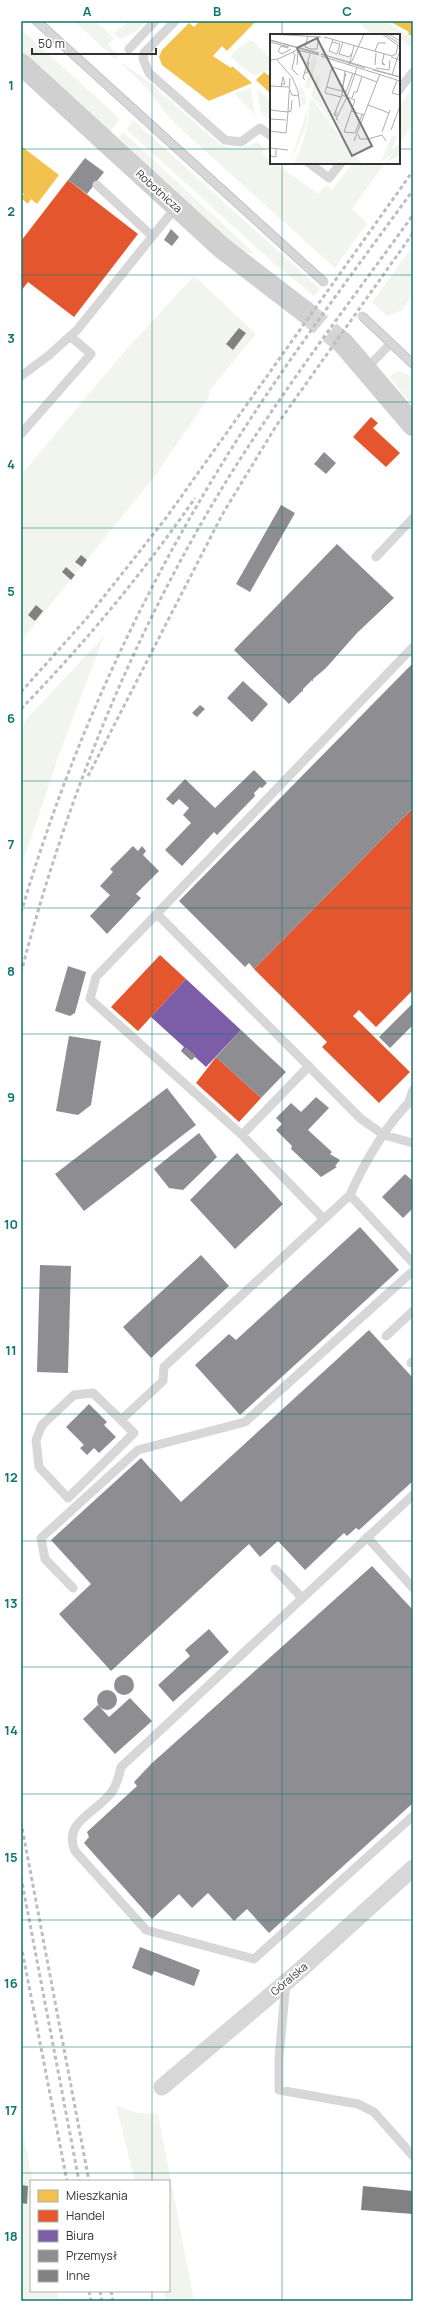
<svg xmlns="http://www.w3.org/2000/svg" width="434" height="2322" font-family="Manrope,sans-serif">
<style>
.green{fill:#f1f5ed}
.homes{fill:#f2c14e}
.shops{fill:#e4572e}
.offices{fill:#7b5ea7}
.industry{fill:#8d8d92}
.building{fill:#818181}
.lines{fill:none;stroke-linecap:round;stroke-linejoin:round}
.secondary-tunnel{stroke:#d6d6d6;stroke-width:22;stroke-dasharray:22 11;stroke-linecap:butt}
.lane{stroke:#d7d7d7;stroke-width:9}
.street{stroke:#d7d7d7;stroke-width:17}
.secondary{stroke:#d0d0d0;stroke-width:22}
.tram{stroke:#bebebe;stroke-width:1}
.rail{stroke:#bebebe;stroke-width:3;stroke-dasharray:4 3;stroke-linecap:butt}
.grid{fill:none;stroke:#0f766e;stroke-width:1;stroke-opacity:0.55}
.labels{text-anchor:middle;stroke-width:4;stroke-linejoin:round;paint-order:stroke}
.street-label{font-size:11px;fill:#333;stroke:#fff}
.inset-road{fill:none;stroke:#adadad;stroke-width:1}
.view{fill:#7a7a7a;fill-opacity:0.15;stroke:#7a7a7a;stroke-width:2}
.inset-edge{fill:none;stroke:#333;stroke-width:2}
.neatline{fill:none;stroke:#0f766e;stroke-width:1.5}
.grid-label{font-size:13px;text-anchor:middle;font-weight:bold;fill:#0f766e}
</style>
<rect width="100%" height="100%" fill="#fff"/>
<path class="green" d="M74,21H95L114,38L108,45L119,55L115,59Z
M129,21H146L137,31L120,39L114,33Z
M357,21H386L413,40V49L402,40L399,42V35H372Z
M21,29L119,118V121L108,133L21,53Z
M249,41H253L271,59V69L254,76L231,57L234,51Z
M122,63L148,81L218,143C232,151 243,150 257,142L265,148L261,153L271,160V163H275L318,194L326,185L332,190L353,163H385L352,209L367,223L335,268L181,129L166,114L147,88L121,64Z
M251,88L255,115L234,93Z
M413,88V124L399,144V105Z
M257,89L271,102V121L261,113Z
M133,120L320,289L314,296L277,266L126,129Z
M123,132L254,253L245,252L239,249L118,137Z
M413,246V293L403,310L387,316L372,302Z
M194,276L256,334L209,391V397L155,476L21,641V475L124,352Z
M399,371L413,377V406L390,378L393,374Z
M104,636L59,755L21,868V725Z
M116,2106L138,2113L158,2114L194,2301H166L164,2291H169V2181H135Z
M21,2124L33,2181H31V2291H57L60,2301H21Z"/>
<path class="homes" d="M197,21H256L227,51L222,46L213,56L231,68L232,66L252,83L209,101L162,65L159,57L162,50L189,23L194,27L198,23Z
M389,21H413V37L408,34L409,32Z
M264,72L268,75L271,74V98L269,96L271,94L256,80Z
M21,146L59,175L37,204L31,199L28,204L21,198L24,194L21,191Z"/>
<path class="shops" d="M68,180L138,234L74,317L28,282L21,291V241Z
M371,417L378,423L373,428L400,453L386,467L353,437Z
M413,808V990L376,1027L359,1010L353,1016L410,1072L379,1103L322,1047L327,1042L254,969Z
M160,955L186,979L138,1031L111,1007Z
M216,1057L261,1098L239,1122L196,1083Z"/>
<path class="offices" d="M186,979L241,1030L206,1067L194,1056L191,1060L181,1051L184,1047L151,1017Z"/>
<path class="industry" d="M85,158L104,172L87,194L68,180Z
M171,229L179,237L172,246L164,240Z
M324,452L336,463L326,474L314,464Z
M281,505L295,513L250,592L236,584Z
M337,544L394,598L357,633L326,668L313,679V682L312,680L303,689V692L302,691L289,704L234,650Z
M413,663V808L254,969L249,963L245,967L179,901Z
M243,681L268,704L252,722L227,698Z
M200,705L205,709L197,717L192,713Z
M254,770L267,783L262,788L260,787L254,793L255,796L217,835L214,832L182,866L165,850L191,823L183,815L189,808L179,799L173,805L166,799L185,779L215,808Z
M133,846L138,851L142,846L146,851L143,855L159,871L136,894L141,898L107,934L90,916L110,895L100,886L113,872L110,869Z
M68,966L86,972L75,1013L70,1016L55,1011Z
M413,1003V1025L390,1048L379,1037Z
M241,1030L286,1072L261,1098L216,1057Z
M69,1036L101,1041L91,1105L78,1115L56,1111Z
M186,1047L196,1056L192,1060L182,1051Z
M167,1088L196,1125L84,1211L55,1174Z
M316,1097L329,1108L308,1130L332,1152L330,1154L340,1160L335,1166L337,1167L321,1177L291,1149L292,1146L276,1130L282,1124L276,1118L291,1103L301,1112Z
M199,1133L217,1157L183,1190L169,1188L154,1169Z
M237,1153L283,1204L235,1249L190,1200Z
M405,1174L413,1181V1208L403,1218L382,1197Z
M360,1227L399,1270L240,1415L195,1365L229,1334L236,1340Z
M201,1255L229,1286L151,1358L123,1327Z
M40,1265L71,1266L68,1373L37,1372Z
M369,1330L413,1378V1481L359,1530L356,1528L347,1536L344,1533L305,1570L278,1541L260,1557L249,1544L111,1671L59,1614L91,1584L51,1540L141,1458L181,1502Z
M89,1404L107,1422L104,1425L116,1437L99,1453L94,1448L87,1455L80,1448L84,1445L66,1427Z
M372,1566L413,1610V1803L269,1933L247,1909L234,1921L208,1893L192,1908L179,1894L152,1919L84,1843L89,1837L87,1832L137,1786L134,1782L151,1764Z
M209,1629L229,1652L173,1702L158,1685L190,1656L185,1650Z
M114 1685a10 10 0 1 1 20 0a10 10 0 1 1-20 0Z
M97 1700a10 10 0 1 1 20 0a10 10 0 1 1-20 0Z
M130,1698L152,1721L115,1754L83,1719L98,1705L109,1717Z
M140,1947L200,1970L194,1986L154,1971L152,1976L132,1968Z"/>
<path class="building" d="M239,328L246,333L233,350L226,344Z
M81,555L87,560L82,567L75,562Z
M66,567L75,575L71,580L62,572Z
M36,605L43,611L35,621L28,615Z
M21,2185L28,2186L27,2204L21,2203Z
M363,2186L413,2191V2214L361,2210Z"/>
<g class="lines">
<path class="secondary-tunnel" d="M304,311L343,343"/>
<path class="lane" d="M37,21L324,282
M175,21L144,53L143,59L149,73L225,140L241,142L260,128L271,136
M129,49L155,21
M399,90L413,72
M309,163L329,178L341,163
M97,185L152,236
M362,316L413,364
M367,368L391,343
M21,376L48,356L77,330L176,207
M21,434L91,354L70,336
M376,557L413,518
M157,914L361,1119L384,1135L413,1143
M408,1104L413,1090
M242,1135L309,1066
M350,1195L413,1263
M323,1218L242,1135L90,999L96,977L413,647
M386,1336L413,1311
M411,1363L413,1361
M121,1420L134,1433L68,1498L39,1467L36,1440L42,1425L74,1395L93,1393L121,1420L163,1381L164,1367L350,1195C363,1165 388,1121 413,1099
M413,1495L121,1767C119,1777 117,1785 111,1793C97,1812 62,1822 75,1851L146,1930L254,1959L413,1816
M367,1537L413,1588
M275,1569L302,1598
M73,1588L45,1559L41,1538L138,1450L245,1422L413,1271
M286,1982L279,2058V2090L358,2104L374,2112L413,2156"/>
<path class="street" d="M162,2087L298,1972L413,1868"/>
<path class="secondary" d="M21,64L222,248L304,311
M343,343L413,425"/>
<path class="tram" d="M30,21L322,286
M43,21L327,279
M365,313L413,358
M360,320L413,370"/>
<path class="rail" d="M21,692L87,618L166,518L413,171
M21,709C85,643 143,573 195,498
M88,776L222,515L276,426L413,233
M21,913C66,759 131,614 214,477C274,377 345,284 413,190
M21,973C66,799 133,633 227,480C284,388 350,302 413,215
M21,1822L89,2181
M21,1877L79,2181
M21,1945L67,2181
M89,2291L91,2301
M100,2291L102,2301
M111,2291L113,2301"/>
</g>
<path class="grid" d="M152,21V2181M282,21V35M21,149H271M399,149H413M282,163V2301M21,275H413M21,402H413M21,528H413M21,655H413M21,781H413M21,908H413M21,1034H413M21,1161H413M21,1288H413M21,1414H413M21,1541H413M21,1667H413M21,1794H413M21,1920H413M21,2047H413M21,2173H413M152,2291V2301"/>
<g class="labels">
<g class="street-label">
<text transform="translate(159 191) rotate(42)" y="4">Robotnicza</text>
<text transform="translate(289 1979) rotate(-40)" y="4">Góralska</text>
</g>
</g>
<g transform="translate(270 34)">
<rect width="130" height="130" fill="#fff"/>
<path d="M54,4L56,5L55,17L80,24L78,27L54,20L56,5L52,19ZM43,22L47,24L40,55L35,53ZM47,41L51,65L62,88L41,61ZM28,48L35,60L36,71H32ZM42,65L73,106L92,130H24L33,108L38,89L39,70ZM38,73L36,92L20,130L24,117ZM127,101L122,115L130,109V122L114,129L120,123H118L111,128L122,102Z" fill="#f1f5ed"/>
<path class="inset-road" d="M0,0L51,3M112,0L129,12M115,0L130,10M119,0L130,7M38,2L35,13L41,15H47L49,2M54,3L122,22L126,20L128,11M0,6L49,20M0,6L49,19M0,8L19,13M62,8L70,10L67,20L59,17L63,5M73,8L69,20L79,23L82,19M18,14L11,12L8,17L12,20L21,15M105,17L108,9H116M23,18L25,21L22,35L28,41M51,20L95,34M51,20L130,43M51,22L130,47M121,23L127,25L130,17M0,26L8,25L27,16L49,21M7,26L22,43L28,57L30,73M112,28L115,31L112,30L114,20M78,29L82,27L94,0M27,31L28,16M79,31L84,12M105,31L106,19M87,33L85,40L107,48M106,34L119,36L120,26M103,36L130,43M34,39H37L39,28M122,41L127,25L130,26M35,46L33,44L40,20M127,47L122,59L130,61M0,52L19,53M11,53L13,43L15,50H12M56,53L76,58L83,39M72,55L76,39M20,56L22,61L29,62M71,63L55,59L62,33L85,40L77,63L72,61M82,64L84,58H87L92,42M98,71L119,79M0,76L18,78L16,99L0,97M66,77V82L64,81L72,61L75,37M81,77L94,81M18,78L20,44M18,78L21,77L22,66M0,85L16,86M68,86L66,85L77,63L85,66L74,98L85,99L92,81M121,96L130,72M112,98L120,76M88,100L90,105H98L112,101L116,107M84,107L110,40M0,114L18,116M0,122L6,123V114"/>
<path class="view" d="M47,4L102,112L82,122L27,14Z"/>
<rect width="130" height="130" class="inset-edge"/>
</g>
<rect width="434" height="2322" fill="none" stroke="#ffffff" stroke-width="44"/>
<rect x="30" y="2180" width="140" height="112" fill="#ffffff" stroke="#adadad"/>
<rect x="38" y="2190" width="20" height="12" fill="#f2c14e" stroke="#adadad"/>
<text x="66" y="2200" font-size="12" fill="#333333">Mieszkania</text>
<rect x="38" y="2210" width="20" height="12" fill="#e4572e" stroke="#adadad"/>
<text x="66" y="2220" font-size="12" fill="#333333">Handel</text>
<rect x="38" y="2230" width="20" height="12" fill="#7b5ea7" stroke="#adadad"/>
<text x="66" y="2240" font-size="12" fill="#333333">Biura</text>
<rect x="38" y="2250" width="20" height="12" fill="#8d8d92" stroke="#adadad"/>
<text x="66" y="2260" font-size="12" fill="#333333">Przemysł</text>
<rect x="38" y="2270" width="20" height="12" fill="#818181" stroke="#adadad"/>
<text x="66" y="2280" font-size="12" fill="#333333">Inne</text>
<path d="M32 48v6h124v-6" fill="none" stroke="#333333" stroke-width="2"/>
<text x="38" y="48" font-size="12" fill="#333333" stroke="#ffffff" stroke-width="3" paint-order="stroke">50 m</text>
<rect x="22" y="22" width="390" height="2278" class="neatline"/>
<g class="grid-label">
<text x="87" y="16">A</text>
<text x="217" y="16">B</text>
<text x="347" y="16">C</text>
<text x="11" y="90">1</text>
<text x="11" y="216">2</text>
<text x="11" y="343">3</text>
<text x="11" y="469">4</text>
<text x="11" y="596">5</text>
<text x="11" y="723">6</text>
<text x="11" y="849">7</text>
<text x="11" y="976">8</text>
<text x="11" y="1102">9</text>
<text x="11" y="1229">10</text>
<text x="11" y="1355">11</text>
<text x="11" y="1482">12</text>
<text x="11" y="1608">13</text>
<text x="11" y="1735">14</text>
<text x="11" y="1862">15</text>
<text x="11" y="1988">16</text>
<text x="11" y="2115">17</text>
<text x="11" y="2241">18</text>
</g>
</svg>
